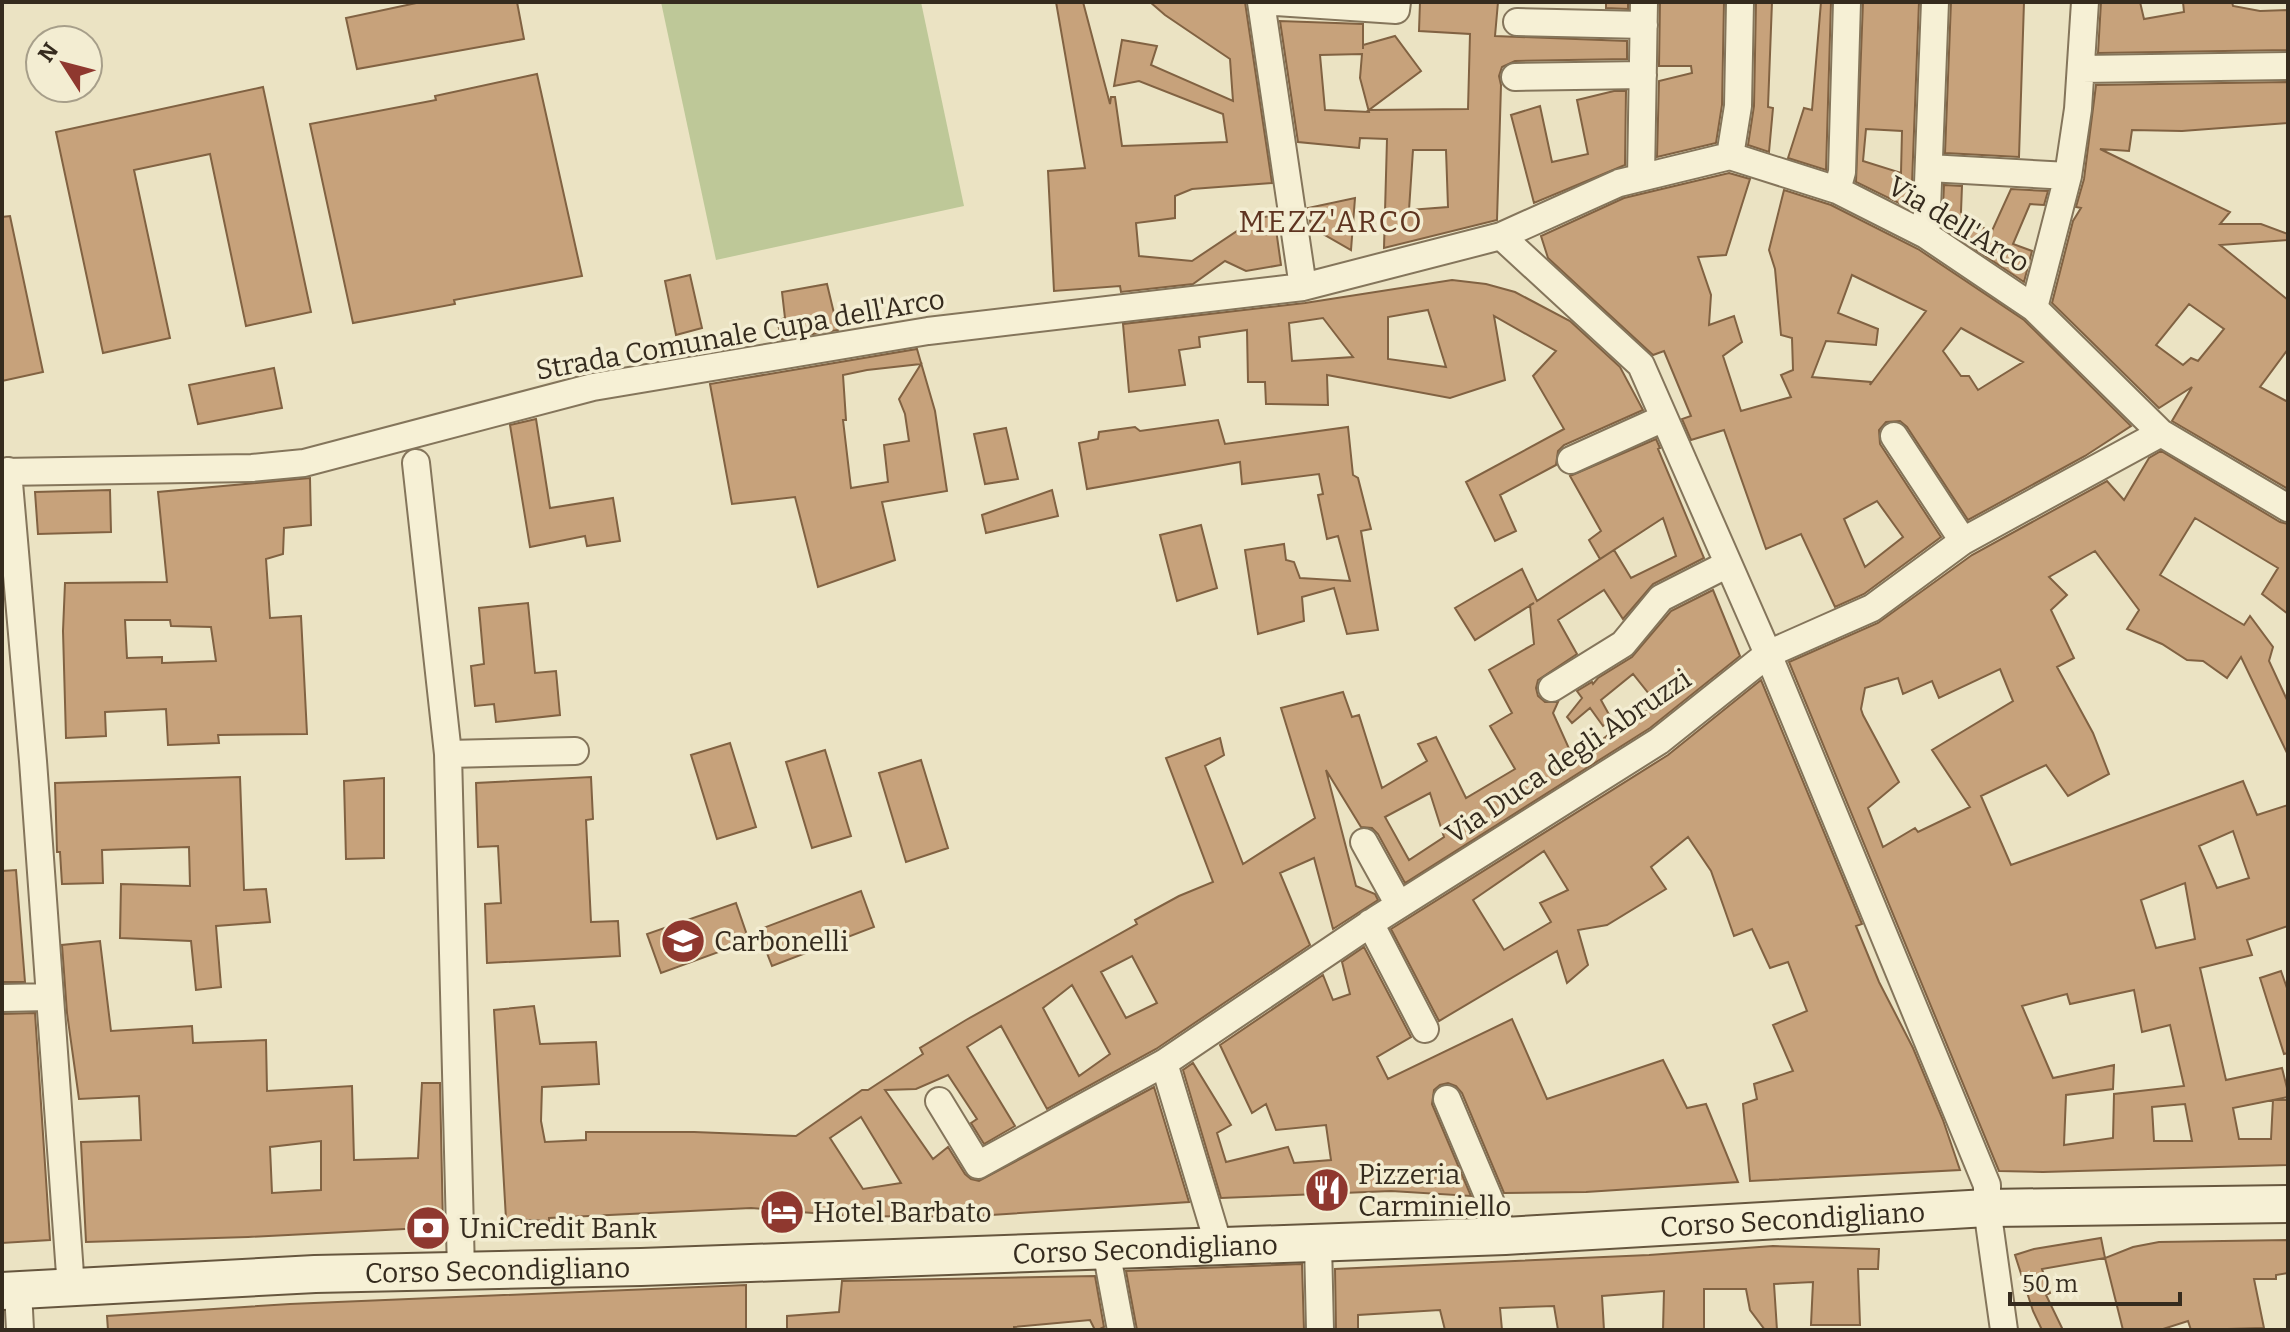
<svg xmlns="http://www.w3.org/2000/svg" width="2290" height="1332" font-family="Bitter,serif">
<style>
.green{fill:#bec898}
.building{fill:#c7a27b;stroke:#816242;stroke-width:2;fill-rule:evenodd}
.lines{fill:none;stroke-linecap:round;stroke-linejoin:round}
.street-casing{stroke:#84755b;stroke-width:30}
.secondary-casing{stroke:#66563e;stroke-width:40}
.street{stroke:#f6f0d5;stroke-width:26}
.secondary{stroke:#f6f0d5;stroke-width:36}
.labels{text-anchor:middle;stroke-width:7;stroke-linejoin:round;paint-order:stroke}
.street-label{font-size:28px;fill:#352b1e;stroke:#f3edd2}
.poi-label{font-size:28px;fill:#352b1e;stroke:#f3edd2;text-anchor:start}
.neighbourhood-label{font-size:30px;letter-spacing:2px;fill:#5e3420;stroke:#f3edd2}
</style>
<rect width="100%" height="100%" fill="#ebe3c3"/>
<path class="green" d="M661,2H921L964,206L716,260Z"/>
<path class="building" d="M421,2H517L524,39L357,69L346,18Z
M1056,2H1083L1110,104L1111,97H1115L1122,146L1227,142L1223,114L1139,81L1114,86L1122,40L1157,46L1151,65L1233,101L1230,59L1165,15L1150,2H1245L1272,183L1192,189L1175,196V218L1136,223L1139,256L1192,261L1255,219L1274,215L1281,265L1246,271L1225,261L1193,284L1121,292L1120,286L1054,291L1048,171L1085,168Z
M1420,2H1498L1495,36L1627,41V59L1515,61L1502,67L1499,76L1501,85L1497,220L1384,248L1387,139L1360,138L1359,148L1298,142L1280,21L1363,24V49V45L1395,36L1421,71L1369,110L1468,109L1470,34L1419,31ZM1362,54L1360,78L1369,112L1325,110L1320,55ZM1413,150H1446L1448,207L1409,210Z
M1606,2H1628V9L1606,8Z
M1660,2H1724L1722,105L1716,143L1657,157L1659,81L1692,73L1691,66H1659Z
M1756,2H1772L1768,107L1773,108L1769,152L1748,145L1754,106Z
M1821,2H1831L1826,170L1788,158L1804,108L1812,110Z
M1863,2H1919L1911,209L1856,182ZM1866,129L1902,131L1901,173L1863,161Z
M1951,2H2024L2019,157L1945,153Z
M2101,2H2140L2144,19L2184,12L2183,2H2232L2233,6L2260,11L2288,10V50L2098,53Z
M537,74L582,276L454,300L455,304L353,323L310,124L436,100L435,96Z
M2288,82V123L2182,131L2132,130L2129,151L2100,149L2230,212L2220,224H2261L2288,234V240L2220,245L2288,300V349L2260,387L2288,402V489L2172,421L2192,387L2159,408L2052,303L2073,221L2081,208L2076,207L2084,179L2096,85ZM2189,304L2224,329L2198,361L2191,358L2183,365L2156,345Z
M263,87L311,312L246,326L210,154L134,170L170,338L103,353L56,132Z
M1614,91H1626L1625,165L1534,203L1511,115L1540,106L1552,162L1588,154L1577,100Z
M1729,173L1750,179L1726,255L1698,257L1711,295L1709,325L1734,316L1742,342L1723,356L1741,411L1791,397L1781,375L1793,370L1792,338L1781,335L1775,269L1769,250L1784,190L1831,205L1918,249L2024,320L2131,426L2085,456L1968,520L1907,427L1900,421L1886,422L1879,430L1880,444L1941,537L1864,594L1835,607L1801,534L1766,549L1724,430L1691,440L1682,419L1691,416L1664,351L1653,355L1548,258L1541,236L1624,198ZM1852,275L1926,311L1870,385L1871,382L1812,377L1826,341L1876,345L1878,329L1838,313ZM1961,328L2023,362L1978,390L1969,376H1961L1943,351ZM1877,501L1903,537L1865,567L1844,519Z
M1944,185L1962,186L1961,212L1991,233L2011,189L2048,191L2044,205L2030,204L2013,244L2032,251L2024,282L1942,227Z
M1355,198L1351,250L1311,227L1308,208Z
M10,216L43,372L2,381V217Z
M690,275L702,328L676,335L665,281Z
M1452,280L1486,284L1515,292L1570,321L1620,367L1643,410L1564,445L1558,451L1556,465L1500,495L1516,531L1495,541L1466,482L1564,429L1533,376L1556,351L1494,316L1505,380L1450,398L1327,375L1328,405L1266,404L1265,382H1248L1247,330L1199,337L1200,347L1179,350L1185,385L1129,392L1123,324L1305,303ZM1428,310L1446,367L1388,359V317ZM1323,318L1353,357L1292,361L1289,323Z
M827,284L838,330L782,339L777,321L785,318L782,292Z
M917,349L935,411L947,491L882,502L895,560L818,587L795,497L732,504L710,384ZM921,364L899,399L905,414L909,441L884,445L888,482L851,488L843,420H846L843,375L867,370Z
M274,368L282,408L198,424L189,385Z
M536,419L550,508L613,498L620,541L587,546L585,536L530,547L510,425Z
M1218,420L1225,444L1348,427L1353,475L1358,478L1371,529L1361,531L1378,630L1347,634L1334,588L1302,597L1304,621L1258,634L1245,550L1284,544L1286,560L1294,562L1300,578L1350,581L1338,536L1327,539L1318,495L1323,494L1319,474L1242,484L1240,462L1087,489L1079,443L1098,439L1099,432L1135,427L1140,431Z
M1006,428L1018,479L985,484L974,434Z
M1656,439L1660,448L1658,449L1704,558L1653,584L1623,619L1604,590L1558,620L1577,654L1538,680L1536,688L1538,696L1545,702H1558L1553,713L1575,762L1609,734L1657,704L1633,674L1601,700L1612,720L1603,726L1590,708L1572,723L1567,717L1582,698L1577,691L1592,682L1593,684L1598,678L1632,657L1671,611L1713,590L1740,656L1650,728L1405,883L1378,834L1372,828L1361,827L1326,770L1356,886L1375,894L1378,900L1333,929L1314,858L1280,873L1310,945L1156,1049L1047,1109L1001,1026L967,1047L1015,1126L984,1144L971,1123L977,1119L948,1075L916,1089L885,1090L933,1159L948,1147L965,1174L971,1179L979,1181L1154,1087L1189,1202L960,1217L851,1216L751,1208L549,1218V1221L506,1219L494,1010L534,1006L540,1044L596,1042L599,1084L542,1087L541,1121L545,1142L586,1140V1132H694L796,1136L862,1090H868L923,1054L920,1048L966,1020L1137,924L1135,920L1179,896L1213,882L1166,758L1220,738L1224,755L1205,766L1243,864L1315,818L1281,708L1343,692L1352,717L1359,715L1382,788L1427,761L1418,744L1436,737L1466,798L1515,769L1490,726L1512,713L1489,670L1534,644L1530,605L1534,603L1475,640L1455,608L1522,569L1537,601L1614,550L1631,578L1676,556L1663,518L1600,559L1589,540L1601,531L1570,476ZM1430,793L1444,837L1409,860L1385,817ZM1132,956L1157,1003L1126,1018L1101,972ZM1072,985L1110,1054L1079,1076L1043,1008ZM861,1117L901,1183L863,1189L830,1138Z
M2161,451L2280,522L2288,524V614L2262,594L2278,568L2195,518L2160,575L2244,625L2250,616L2273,647L2269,661L2288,702V755L2241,657L2227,678L2203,661L2187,660L2162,644L2127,629L2139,610L2095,551L2049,577L2067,595L2051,610L2074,658L2057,667L2093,733L2109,774L2068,796L2046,765L1981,796L2011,865L2243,781L2257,815L2288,805V926L2247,940L2252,955L2200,968L2226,1080L2282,1068L2288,1092V1097L2233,1108L2239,1139H2271L2273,1100H2288V1165L2043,1172L1999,1171L1789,662L1878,623L1972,555L2107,481L2124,500L2149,458ZM2000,669L2013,701L1932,750L1970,807L1918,832L1915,828L1883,847L1868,808L1899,782L1863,715L1861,709L1865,688L1898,678L1903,694L1932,681L1939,698ZM2233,831L2249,878L2217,888L2199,846ZM2185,883L2195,939L2156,948L2141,900ZM2134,990L2142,1032L2170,1025L2184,1086L2114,1094L2113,1138L2064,1145L2066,1095L2113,1089L2114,1065L2053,1078L2022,1006L2067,994L2070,1004ZM2185,1104L2192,1141H2154L2152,1107Z
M310,478L311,525L284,528L283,554L266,559L270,618L301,616L307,734L218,735L219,743L168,745L166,709L105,712L106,736L66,738L63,631L65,583L167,582L158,492ZM125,620H170L171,626L211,627L216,661L162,663V657L127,658Z
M110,490L111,532L38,534L35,492Z
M1052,490L1058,516L986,533L982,515Z
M1201,525L1217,588L1177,601L1160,535Z
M528,603L535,673L556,671L560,715L496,722L494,704L475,706L471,666L484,664L479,608Z
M1761,680L1862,924L1856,926L1879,982L1913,1048L1943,1120L1960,1170L1750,1181L1743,1104L1757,1099L1754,1084L1793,1071L1773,1025L1807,1011L1788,962L1770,968L1752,929L1734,936L1711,871L1688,837L1651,867L1666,889L1607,925L1578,930L1588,965L1567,983L1557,951L1439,1021L1391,929L1668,755ZM1544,851L1568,890L1540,903L1551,922L1504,950L1473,900Z
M730,743L756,827L717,839L691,755Z
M825,750L851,836L812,848L786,762Z
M921,760L948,848L906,862L879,773Z
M240,777L244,890L266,889L270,922L216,926L221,987L196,990L191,941L120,938L121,884L190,886L189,847L102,850L103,883L62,884L60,852H57L55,783Z
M591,777L593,819L586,820L591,922L618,921L620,956L487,963L485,904L501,903L498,846L478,847L476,783Z
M384,778V858L346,859L344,781Z
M16,870L25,982H2V871Z
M861,891L874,927L772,966L758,930Z
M736,903L749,941L661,973L647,934Z
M100,941L111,1031L192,1026L193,1043L266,1040L267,1091L352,1086L354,1160L418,1158L422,1083H440L443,1227L248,1237L86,1242L81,1142L141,1140L139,1096L79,1099L67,1013L62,945ZM321,1141V1190L272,1193L270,1147Z
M1364,947L1411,1037L1377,1057L1388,1079L1512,1019L1547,1099L1663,1060L1687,1108L1706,1104L1738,1182L1586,1192L1504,1193L1462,1093L1456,1086L1448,1083L1440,1085L1434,1090L1432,1104L1471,1196L1391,1191L1221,1198L1183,1070L1193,1063L1231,1125L1217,1133L1226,1162L1288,1147L1294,1163L1331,1160L1326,1125L1276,1130L1266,1104L1252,1113L1220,1045L1323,975L1333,1000L1350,994L1342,962Z
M2281,971L2288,991V1053L2284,1054L2260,978Z
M35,1013L50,1240L2,1243V1014Z
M2101,1238L2105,1258L2042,1269L2050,1293L2046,1295L2063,1330H2042L2033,1311L2015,1255L2034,1249Z
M2288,1240V1273L2276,1275V1279H2254L2264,1328L2191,1330L2188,1321L2160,1330H2123L2105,1258L2133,1247L2159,1242Z
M1773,1246L1879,1249L1878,1269H1858L1860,1325H1811L1813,1282L1774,1284L1777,1330H1765L1750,1310L1746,1289H1704V1330H1663L1664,1291L1602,1296L1604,1330H1558L1554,1306L1500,1308L1502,1330H1445L1440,1310L1358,1315V1330H1336L1335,1269L1649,1255Z
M1302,1264L1304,1330H1137L1126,1271Z
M1095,1276L1104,1327L1098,1330H1095L1090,1320L1014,1327V1330H787V1316L839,1312L842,1281Z
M746,1285V1330H108L107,1316L290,1304Z"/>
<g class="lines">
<g class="street-casing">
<path id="street" d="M1261,2L1303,287
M1276,2L1396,10L1397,2
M1517,22L1644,25
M2082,69L2288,66
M1515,77L1643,75
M1730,156L1738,106L1740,2
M1929,168L2068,176
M1641,177L1644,2
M1837,190L1842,172L1847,2
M1926,235L1935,2
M1501,236L1641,365L1768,654L1987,1185V1208L2004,1330
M2034,308L2068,176L2078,109L2085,2
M1894,436L1963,541
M1571,460L1664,418
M416,463L448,754L461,1271
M8,471L33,761L71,1288
M2,472L252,468L304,463L593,387L928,331L1303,287L1501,236L1619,183L1730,156L1837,190L1926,235L2034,308L2161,433L2288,508
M1552,688L1623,644L1661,598L1728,564
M448,754L575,751
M1364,842L1399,905
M1370,923L1425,1029
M2,998L49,997
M1164,1063L1219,1246
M1447,1099L1505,1236
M939,1101L978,1165L1164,1063L1377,919L1659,741L1768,654L1872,608L1963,541L2161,433
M1318,1243L1320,1330
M1106,1250L1121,1330
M18,1290L20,1330"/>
</g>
<g class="secondary-casing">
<g id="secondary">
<path id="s1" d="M2,1291L315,1274L641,1267L1505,1236L1987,1208L2288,1204"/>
</g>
</g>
<use href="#street" class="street"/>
<use href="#secondary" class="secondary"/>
</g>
<defs>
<g id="school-disc" transform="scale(2.3)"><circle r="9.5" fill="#8f382f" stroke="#f3edd2"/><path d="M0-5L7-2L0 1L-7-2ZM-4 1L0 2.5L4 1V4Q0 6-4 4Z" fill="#fff"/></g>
<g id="restaurant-disc" transform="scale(2.3)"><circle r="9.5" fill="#8f382f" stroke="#f3edd2"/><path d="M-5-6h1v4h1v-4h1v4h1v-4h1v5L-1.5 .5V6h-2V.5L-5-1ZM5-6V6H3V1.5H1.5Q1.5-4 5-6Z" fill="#fff"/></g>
<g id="hotel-disc" transform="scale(2.3)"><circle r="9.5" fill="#8f382f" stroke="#f3edd2"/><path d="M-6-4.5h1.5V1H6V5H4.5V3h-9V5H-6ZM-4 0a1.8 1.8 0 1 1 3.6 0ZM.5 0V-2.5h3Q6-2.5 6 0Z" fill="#fff"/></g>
<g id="bank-disc" transform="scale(2.3)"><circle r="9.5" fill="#8f382f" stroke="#f3edd2"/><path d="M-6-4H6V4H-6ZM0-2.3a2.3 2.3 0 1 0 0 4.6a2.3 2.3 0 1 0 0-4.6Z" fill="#fff"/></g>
</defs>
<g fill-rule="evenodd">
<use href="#school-disc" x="683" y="941"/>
<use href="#restaurant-disc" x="1327" y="1190"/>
<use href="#hotel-disc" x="782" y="1212"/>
<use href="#bank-disc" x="428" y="1228"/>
</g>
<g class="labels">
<g class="street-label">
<text transform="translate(1959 224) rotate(31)" y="10">Via dell'Arco</text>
<text transform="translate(740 334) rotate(-10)" y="10">Strada Comunale Cupa dell'Arco</text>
<text transform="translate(1568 756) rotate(-34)" y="10">Via Duca degli Abruzzi</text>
<text dy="10" stroke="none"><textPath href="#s1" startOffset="1792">Corso Secondigliano</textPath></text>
<text dy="10" stroke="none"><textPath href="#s1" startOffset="1144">Corso Secondigliano</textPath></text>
<text dy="10" stroke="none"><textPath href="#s1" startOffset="496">Corso Secondigliano</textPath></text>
</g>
<g class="poi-label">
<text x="714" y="951">Carbonelli</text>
<text x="1358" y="1184">Pizzeria<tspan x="1358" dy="32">Carminiello</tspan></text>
<text x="813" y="1222">Hotel Barbato</text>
<text x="459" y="1238">UniCredit Bank</text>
</g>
<g class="neighbourhood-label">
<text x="1331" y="232">MEZZ'ARCO</text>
</g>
</g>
<rect width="2290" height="1332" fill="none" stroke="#352b1e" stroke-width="8"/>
<g transform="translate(64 64) rotate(306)"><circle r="38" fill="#f3edd2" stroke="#a79f8a" stroke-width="2"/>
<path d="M0-6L14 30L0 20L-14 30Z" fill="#8f382f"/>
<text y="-12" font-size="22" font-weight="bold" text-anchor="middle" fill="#352b1e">N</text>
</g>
<path d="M2010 1292v12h170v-12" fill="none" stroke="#352b1e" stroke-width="4"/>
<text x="2022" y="1292" font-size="24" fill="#352b1e" stroke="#f3edd2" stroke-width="6" paint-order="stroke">50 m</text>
</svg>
